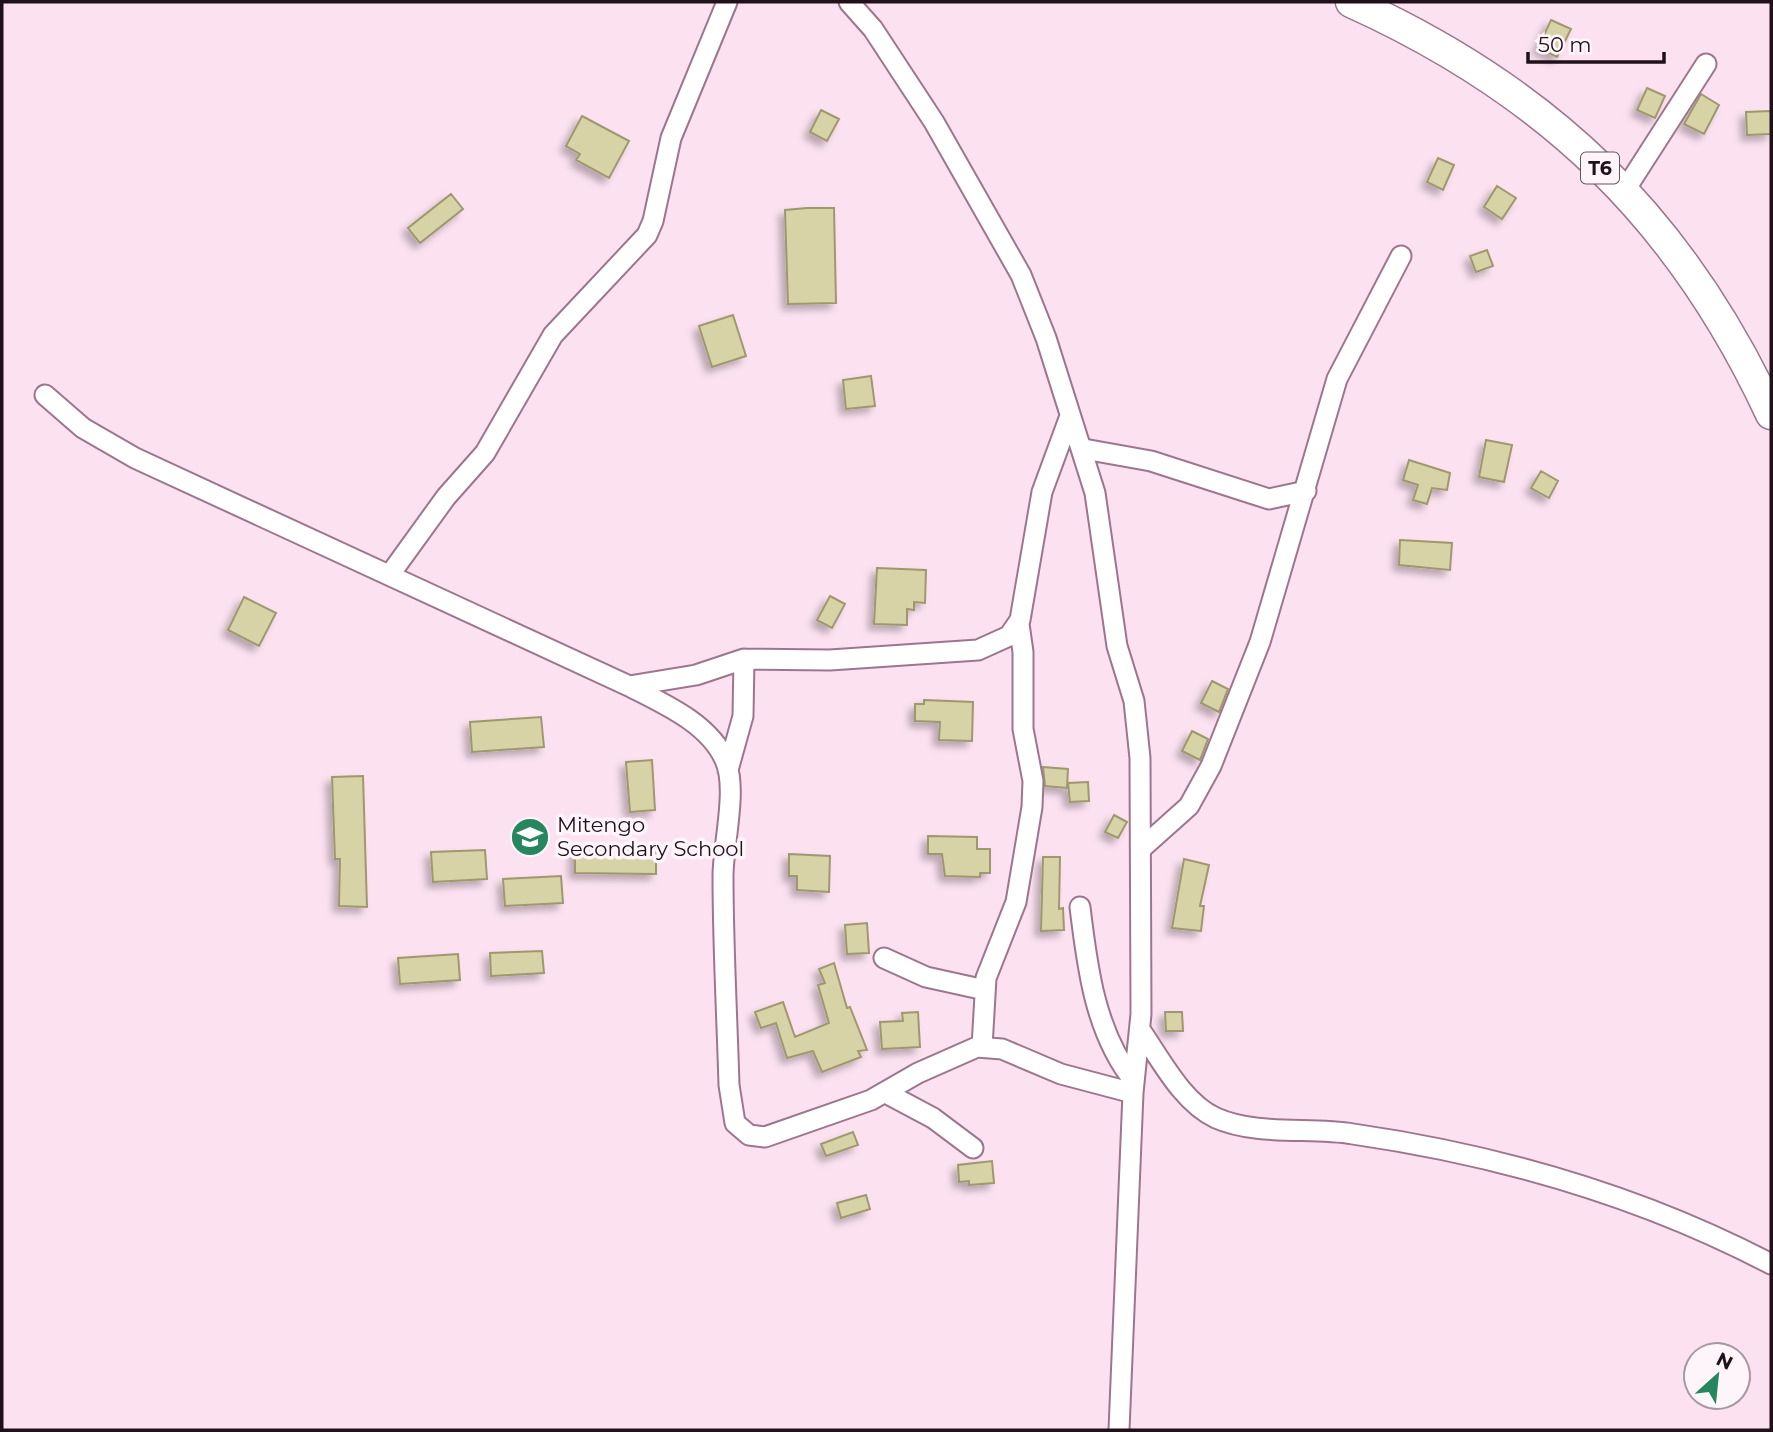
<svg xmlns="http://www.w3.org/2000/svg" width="1773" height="1432" font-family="Montserrat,sans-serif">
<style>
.building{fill:#d8d3a6;stroke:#9e986e;stroke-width:2;filter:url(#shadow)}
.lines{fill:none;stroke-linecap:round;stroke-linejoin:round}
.minor-casing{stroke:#9d768e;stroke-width:23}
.highway-casing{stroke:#9d768e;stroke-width:33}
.minor{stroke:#fff;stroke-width:19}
.highway{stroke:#fff;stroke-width:30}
.labels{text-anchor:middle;stroke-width:7;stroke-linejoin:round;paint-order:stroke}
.shield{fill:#fef5fa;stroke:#62555d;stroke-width:2}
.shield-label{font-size:19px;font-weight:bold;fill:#1f101a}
.poi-label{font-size:21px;fill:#1f101a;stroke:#fef5fa;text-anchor:start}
</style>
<defs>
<filter id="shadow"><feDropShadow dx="-5.5" dy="5.5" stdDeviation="3.5" flood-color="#0004"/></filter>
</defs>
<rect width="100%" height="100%" fill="#fce2f1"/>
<path class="building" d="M1551,20L1571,29L1557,57L1538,48Z
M1647,88L1665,96L1655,118L1637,110Z
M1701,94L1719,105L1704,134L1684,124Z
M821,110L839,119L827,141L810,132Z
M1771,111V134L1747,135L1746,112Z
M582,116L629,141L609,178L576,160L580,154L566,146Z
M1438,158L1454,165L1443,190L1427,182Z
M1497,186L1516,198L1502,219L1484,207Z
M451,194L463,209L420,243L408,228Z
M807,208H834L836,303L788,304L785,210Z
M1487,250L1493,266L1476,272L1470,256Z
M733,315L746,356L712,367L699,326Z
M871,376L875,406L846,409L843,380Z
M1486,440L1512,445L1504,482L1479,477Z
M1409,460L1450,473L1447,490L1432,488L1427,504L1413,500L1418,485L1403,480Z
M1541,471L1558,481L1549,498L1531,488Z
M1400,540L1452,543L1450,570L1399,565Z
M877,568L926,570L925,603L914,602V610L907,609V625L874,624Z
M830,596L845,604L832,628L817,620Z
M244,597L276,613L259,646L228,630Z
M1212,681L1228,689L1219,712L1201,703Z
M924,700L973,702L972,741L939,740L940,722L915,721V704H924Z
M541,717L544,747L472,752L470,722Z
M1192,731L1208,739L1200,760L1182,751Z
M652,760L655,810L630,812L626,762Z
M1043,767L1068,769L1067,788L1045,786Z
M363,776L367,907L339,906L340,859H335L332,777Z
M1088,782L1089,801L1070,802L1068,783Z
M1114,815L1127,822L1118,838L1105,832Z
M928,836L977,837V849H990V873H980V877L945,876L942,854H928Z
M575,848H656V874L575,873Z
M485,850L487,879L433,882L431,852Z
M789,854L830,856L829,892L797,890V876H789Z
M1043,857H1060L1059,909L1063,908L1064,930L1041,931Z
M1184,859L1209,865L1200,906H1204L1201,931L1172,928Z
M561,876L563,903L505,906L503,879Z
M867,923L869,953L847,954L845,925Z
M542,951L544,973L491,976L490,953Z
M458,954L460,980L400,984L398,958Z
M834,963L847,1008L850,1007L867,1050L858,1051L861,1057L822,1072L813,1051L787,1058L776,1023L761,1028L755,1012L783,1002L795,1037L829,1023L818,985L825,983L819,969Z
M918,1012L920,1047L882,1049L880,1022L903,1021L902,1013Z
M1165,1012H1182L1183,1031H1166Z
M853,1132L858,1145L826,1156L821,1144Z
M992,1161L994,1183L969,1185V1181L959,1182L958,1165Z
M866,1195L870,1209L841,1218L837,1203Z"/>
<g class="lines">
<g class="minor-casing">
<path id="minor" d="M849,2L873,29L934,122L1021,275L1046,338L1095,493L1117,646L1134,701L1140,758L1141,1014L1133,1093L1119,1430
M1625,190L1706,64
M45,395L83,428L135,458L629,686C662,703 709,723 725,760C738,788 723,844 723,876C723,946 727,1016 729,1085L735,1123L749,1135L765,1137L871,1100L918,1073L977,1047L1002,1049L1061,1074L1133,1093
M1084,449L1151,461L1269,499L1306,491
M391,573L446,497L485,453L553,335L647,235L653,221L671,138L727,2
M629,686L696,675L744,659L830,660L978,650L1009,636L1020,620L1042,492L1070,416
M728,770L743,716L744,659
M1142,848L1189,806L1211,766L1260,642L1337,379L1401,256
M1080,907C1087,966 1095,1033 1134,1081
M884,958L926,977L985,990
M1141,1031C1161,1060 1183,1103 1216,1118C1257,1136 1310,1127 1353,1134C1498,1155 1641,1196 1771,1264
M982,1047L986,978L1016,902L1032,807L1033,781L1023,729V652L1019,624
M886,1093L933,1118L973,1148"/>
</g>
<g class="highway-casing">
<path id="highway" d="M1351,2C1548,91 1680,218 1771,414"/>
</g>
<use href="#minor" class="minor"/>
<use href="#highway" class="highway"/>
</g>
<defs>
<g id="school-disc" transform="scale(2.0125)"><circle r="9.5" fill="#26865f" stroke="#fef5fa"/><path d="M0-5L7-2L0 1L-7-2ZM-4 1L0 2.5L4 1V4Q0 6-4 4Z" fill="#fff"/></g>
</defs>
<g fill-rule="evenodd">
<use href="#school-disc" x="530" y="837"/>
</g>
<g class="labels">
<rect class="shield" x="1581" y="152.5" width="38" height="31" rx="5"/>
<g class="shield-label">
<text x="1600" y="175">T6</text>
</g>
<g class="poi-label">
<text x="557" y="832">Mitengo<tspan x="557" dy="24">Secondary School</tspan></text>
</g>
</g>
<rect width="1773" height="1432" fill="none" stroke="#1f101a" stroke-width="7"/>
<g transform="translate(1717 1376) rotate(27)"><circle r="33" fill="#fef5fa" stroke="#a599a0" stroke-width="2"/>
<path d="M0-5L12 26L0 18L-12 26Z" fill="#26865f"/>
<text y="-10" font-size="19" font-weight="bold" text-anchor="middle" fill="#1f101a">N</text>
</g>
<path d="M1528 52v10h136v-10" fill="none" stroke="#1f101a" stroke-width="3.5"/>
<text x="1538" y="52" font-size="21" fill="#1f101a" stroke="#fef5fa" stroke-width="5" paint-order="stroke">50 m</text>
</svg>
